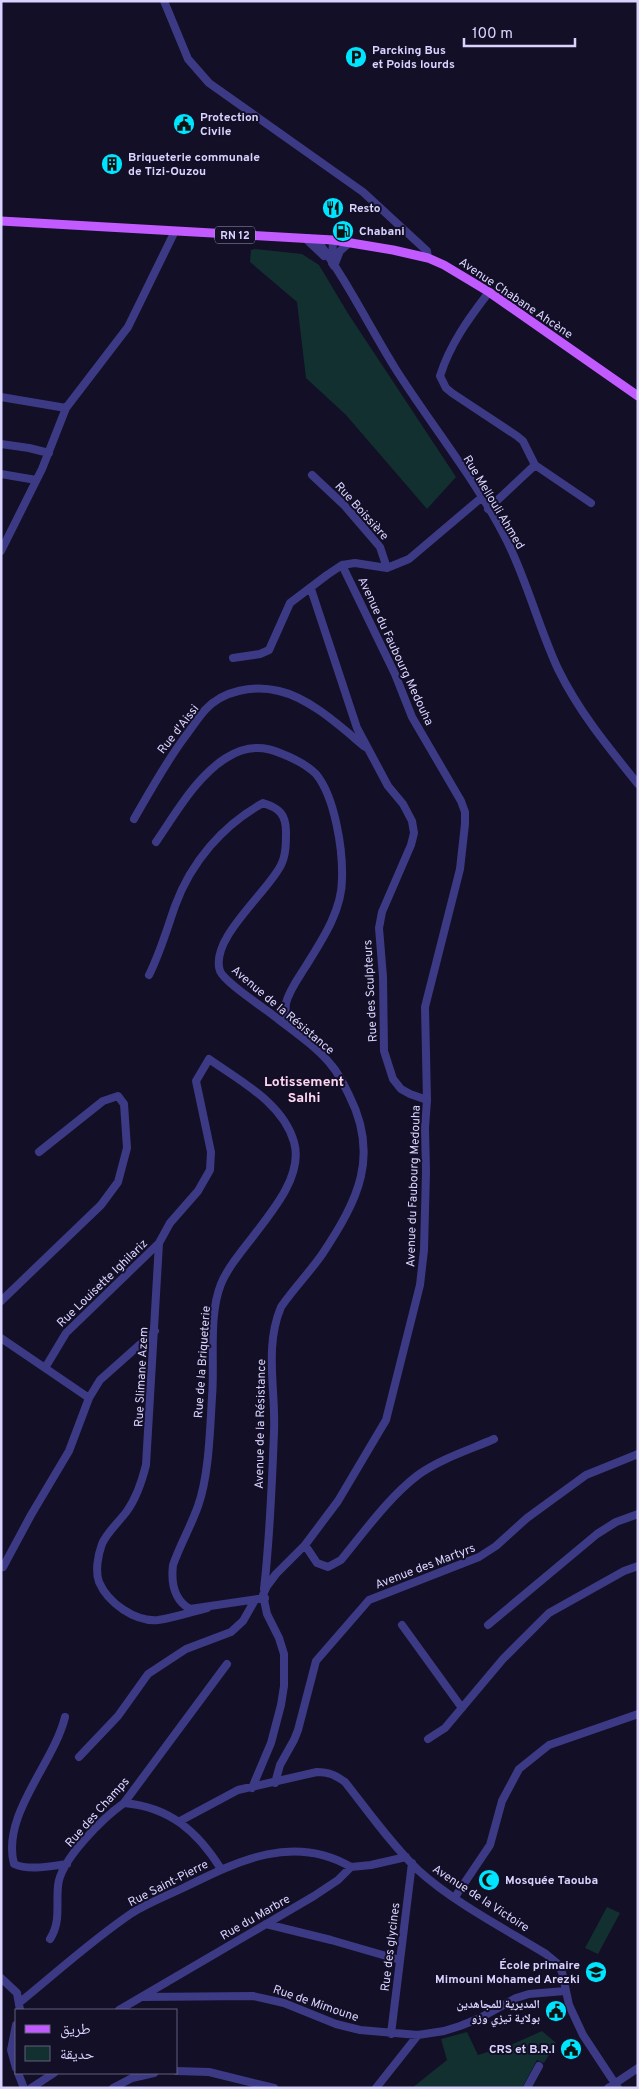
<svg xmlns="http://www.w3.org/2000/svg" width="639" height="2089" font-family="Overpass,'Noto Naskh Arabic',sans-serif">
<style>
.green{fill:#12302f}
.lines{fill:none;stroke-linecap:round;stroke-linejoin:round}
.minor{stroke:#3d3a85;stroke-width:8}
.major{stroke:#c25bff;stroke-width:9}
.labels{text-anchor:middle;stroke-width:4;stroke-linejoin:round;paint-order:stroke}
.shield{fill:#130f26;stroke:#9e99be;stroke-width:1}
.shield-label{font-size:11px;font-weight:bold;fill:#d9d4ff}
.poi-label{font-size:12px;font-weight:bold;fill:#d9d4ff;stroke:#130f26;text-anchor:start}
.street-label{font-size:12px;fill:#d9d4ff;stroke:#130f26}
.neighbourhood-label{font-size:14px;font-weight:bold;fill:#ffd6f0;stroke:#130f26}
</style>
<rect width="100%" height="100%" fill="#130f26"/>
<path class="green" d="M255,249L302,254L319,265L349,315L456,477L427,509L346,415L306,378L297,302L250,262L251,250Z
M607,1907L620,1913L598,1954L585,1948Z
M542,2031L556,2043L544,2063L537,2060L522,2088H412L447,2060L441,2039L467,2032L478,2055L513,2044Z"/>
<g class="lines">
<path class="minor" d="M164,1L188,59L209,83L363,192L427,251L428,258
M306,239L324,256
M316,239C345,277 369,326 395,368C431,425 478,482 508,543C528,584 539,628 558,669C579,712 608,747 638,784
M332,263L333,240
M334,266L340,251L350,242
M1,397L66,408
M1,444L29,448L49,453
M535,465L591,503
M1,474L36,480
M312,475L344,505L380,547L387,568L409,559L481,498
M488,509L535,465L523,441L517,436L452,393L446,388L440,376C450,344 469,318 489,292
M1,551L42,469L66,408L128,327L175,231
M311,589L357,728L388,786L403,804L412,821L414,833L411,845L382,912L379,928L383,977L384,1051L393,1079L401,1089L410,1094L427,1100
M233,658L260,654L269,650L290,603L327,575L342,565L355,563L387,568
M134,819C150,791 165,764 184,738C191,729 197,719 205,710C223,690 254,685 279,691C310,698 341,727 365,747
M156,842C176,813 196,777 226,758C243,747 262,745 280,753C293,758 306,764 316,774C335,797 343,850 342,879C342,912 320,943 304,969C297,980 289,991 286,1003C285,1010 286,1018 286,1025
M149,975C160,953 167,929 175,906C191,862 223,825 263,803C279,808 286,814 286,832C286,843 286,855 281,865C268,892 209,939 220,971C225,983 266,1009 278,1019C296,1033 318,1048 332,1066C339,1074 344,1085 349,1095C380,1156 358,1200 323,1253C310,1272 294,1288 281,1307C264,1347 276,1391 274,1432C272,1485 270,1537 264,1589
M1,1301L101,1205L118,1182L127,1148L124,1104L118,1096L103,1101L39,1152
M155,1331L100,1380L89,1398L45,1368L66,1333L159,1243
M1,1338L45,1368
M305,1545L317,1563L328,1567L341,1560C365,1531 388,1498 418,1475C440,1459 469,1450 494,1439
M3,1567L31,1515L69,1451L89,1398
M207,1608C191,1612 174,1618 158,1620C135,1622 108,1603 99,1582C95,1571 98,1555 102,1544C107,1532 119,1522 127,1511C137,1497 142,1481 146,1465L159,1243L170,1223L198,1191L210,1170L211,1152L196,1081L209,1059C240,1081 283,1103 294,1142C308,1190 237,1244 221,1284C208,1316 215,1362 212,1397C210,1429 209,1476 198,1506C191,1526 180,1545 173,1565C171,1582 174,1600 190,1609L265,1598
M402,1625L462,1708
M488,1625L597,1534L616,1522L638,1514
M65,1717C54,1763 1,1815 14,1864C29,1871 51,1866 67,1864
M428,1739L445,1728L503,1659L549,1613L624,1571L638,1566
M79,1757L118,1716L148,1674L186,1649L231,1632L243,1621L255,1600
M275,1783L280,1765L294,1740L298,1730L316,1661L369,1600L479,1557L496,1546L527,1518L586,1475L638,1454
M252,1788L271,1743L281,1705L284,1686V1654L279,1638L267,1614L263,1595L267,1586L276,1574L305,1545L338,1501L386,1420L420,1285L424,1250L426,1171L425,1128L427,1100L425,1007L460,869L465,824V812L461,801L412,717L395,674L342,565
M124,1803C170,1807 198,1832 221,1869
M180,1821L238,1790L317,1772C329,1772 335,1775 345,1782C368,1811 391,1844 418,1870C453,1902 505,1929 546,1954L558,1964L562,1972L569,2005L583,2035L618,2088
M455,1897L490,1845L502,1801L519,1769L549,1745L638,1714
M266,1924L331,1940L400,1960
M50,1939C61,1922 56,1906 58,1886C60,1860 103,1818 124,1803L227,1664
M1,1978L17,1993L20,2010
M142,1997L253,1996L284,2003L336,2024L360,2030L418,2035L444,2031L460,2026L480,2018L516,1998L529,1994L565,1991
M19,2003C56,1973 92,1940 132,1913C148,1903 166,1896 183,1888C238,1861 293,1833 351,1867
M119,2010L314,1896L338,1880L351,1867L371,1865L406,1857
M16,2025L11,2050L16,2068
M391,2034L412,1863
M176,2071L209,2072L274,2088
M18,2073L24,2088
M31,2088L54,2073
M113,2088L132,2078L154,2073
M376,2088L418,2035
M527,2088L539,2066
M608,2088L638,2068"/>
<path class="major" d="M1,221L333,240L393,250L428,258L444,265L489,292L638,396"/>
</g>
<defs>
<g id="parking-disc" transform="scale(1.125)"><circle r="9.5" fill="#00e5ff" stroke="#130f26"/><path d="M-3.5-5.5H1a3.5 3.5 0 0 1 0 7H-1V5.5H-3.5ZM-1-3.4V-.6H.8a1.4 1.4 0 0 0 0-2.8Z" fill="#111"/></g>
<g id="civic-disc" transform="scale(1.125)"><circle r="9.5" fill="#00e5ff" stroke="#130f26"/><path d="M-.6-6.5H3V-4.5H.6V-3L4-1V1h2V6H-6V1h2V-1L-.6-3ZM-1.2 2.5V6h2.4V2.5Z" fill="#111"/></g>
<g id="building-disc" transform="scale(1.125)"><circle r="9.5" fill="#00e5ff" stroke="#130f26"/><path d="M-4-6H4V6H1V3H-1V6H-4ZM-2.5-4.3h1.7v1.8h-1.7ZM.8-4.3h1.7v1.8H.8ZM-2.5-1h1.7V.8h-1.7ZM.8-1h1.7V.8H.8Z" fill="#111"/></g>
<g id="restaurant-disc" transform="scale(1.125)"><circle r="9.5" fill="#00e5ff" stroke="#130f26"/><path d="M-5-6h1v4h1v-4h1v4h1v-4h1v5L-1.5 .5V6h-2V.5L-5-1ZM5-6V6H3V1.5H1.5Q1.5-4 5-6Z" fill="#111"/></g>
<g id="fuel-disc" transform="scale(1.125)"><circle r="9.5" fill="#00e5ff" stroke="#130f26"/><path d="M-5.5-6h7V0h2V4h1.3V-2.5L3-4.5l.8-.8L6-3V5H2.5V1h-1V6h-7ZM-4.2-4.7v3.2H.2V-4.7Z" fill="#111"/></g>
<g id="mosque-disc" transform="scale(1.125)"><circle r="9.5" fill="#00e5ff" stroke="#130f26"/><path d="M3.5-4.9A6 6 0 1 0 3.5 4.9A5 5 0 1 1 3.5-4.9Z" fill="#111"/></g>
<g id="school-disc" transform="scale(1.125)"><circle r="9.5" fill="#00e5ff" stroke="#130f26"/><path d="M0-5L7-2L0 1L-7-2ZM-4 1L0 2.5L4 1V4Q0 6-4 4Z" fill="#111"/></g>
</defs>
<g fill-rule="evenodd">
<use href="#parking-disc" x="356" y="57"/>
<use href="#civic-disc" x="184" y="124"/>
<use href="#building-disc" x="112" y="164"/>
<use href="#restaurant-disc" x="333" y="208"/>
<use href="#fuel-disc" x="343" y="231"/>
<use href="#mosque-disc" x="489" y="1880"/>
<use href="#school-disc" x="596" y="1972"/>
<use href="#civic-disc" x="556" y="2011"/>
<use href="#civic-disc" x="571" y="2049"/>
</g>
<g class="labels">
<rect class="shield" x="215" y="226.5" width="40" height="17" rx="4"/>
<g class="shield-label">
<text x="235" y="239">RN 12</text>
</g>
<g class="poi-label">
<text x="372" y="54">Parcking Bus<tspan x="372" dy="14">et Poids lourds</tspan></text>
<text x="200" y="121">Protection<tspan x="200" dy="14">Civile</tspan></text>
<text x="128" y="161">Briqueterie communale<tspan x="128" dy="14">de Tizi-Ouzou</tspan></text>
<text x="349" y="212">Resto</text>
<text x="359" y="235">Chabani</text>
<text x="505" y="1884">Mosquée Taouba</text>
<text x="580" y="1969" text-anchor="end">École primaire<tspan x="580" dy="14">Mimouni Mohamed Arezki</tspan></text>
<text x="540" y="2008" text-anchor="end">المديرية للمجاهدين<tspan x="540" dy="14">بولاية تيزي وزو</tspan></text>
<text x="555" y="2053" text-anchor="end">CRS et B.R.I</text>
</g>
<g class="street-label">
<text transform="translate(516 298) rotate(34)" y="4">Avenue Chabane Ahcène</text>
<text transform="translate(494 502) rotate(59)" y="4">Rue Mellouli Ahmed</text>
<text transform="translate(362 511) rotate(48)" y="4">Rue Boissière</text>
<text transform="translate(396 651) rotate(65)" y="4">Avenue du Faubourg Medouha</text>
<text transform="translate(178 729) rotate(-52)" y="4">Rue d'Aissi</text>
<text transform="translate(370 991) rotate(-93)" y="4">Rue des Sculpteurs</text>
<text transform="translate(283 1010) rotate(40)" y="4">Avenue de la Résistance</text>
<text transform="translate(413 1186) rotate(-88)" y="4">Avenue du Faubourg Medouha</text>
<text transform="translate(102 1283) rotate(-44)" y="4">Rue Louisette Ighilariz</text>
<text transform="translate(202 1362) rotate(-86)" y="4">Rue de la Briqueterie</text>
<text transform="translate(141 1377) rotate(-87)" y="4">Rue Slimane Azem</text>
<text transform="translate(260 1424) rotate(-89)" y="4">Avenue de la Résistance</text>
<text transform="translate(425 1566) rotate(-21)" y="4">Avenue des Martyrs</text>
<text transform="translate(97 1812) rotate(-48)" y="4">Rue des Champs</text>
<text transform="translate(168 1883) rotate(-27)" y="4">Rue Saint-Pierre</text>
<text transform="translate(481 1898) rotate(33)" y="4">Avenue de la Victoire</text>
<text transform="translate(255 1917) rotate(-30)" y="4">Rue du Marbre</text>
<text transform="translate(390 1947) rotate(-83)" y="4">Rue des glycines</text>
<text transform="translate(316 2003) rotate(19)" y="4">Rue de Mimoune</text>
</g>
<g class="neighbourhood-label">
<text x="304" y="1086">Lotissement<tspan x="304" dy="16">Salhi</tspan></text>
</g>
</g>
<rect width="639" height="2089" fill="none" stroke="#d9d4ff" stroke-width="5"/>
<rect x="15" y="2009" width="162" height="65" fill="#130f26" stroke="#625e7d"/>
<rect x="25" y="2025" width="25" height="8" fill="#c25bff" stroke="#625e7d"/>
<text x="60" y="2034" font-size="15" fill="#d9d4ff">طريق</text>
<rect x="25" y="2046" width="25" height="15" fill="#12302f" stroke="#625e7d"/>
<text x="60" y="2059" font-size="15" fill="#d9d4ff">حديقة</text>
<path d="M464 38v8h111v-8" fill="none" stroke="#d9d4ff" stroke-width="2.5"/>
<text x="472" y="38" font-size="15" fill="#d9d4ff" stroke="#130f26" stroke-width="4" paint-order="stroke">100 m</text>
</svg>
